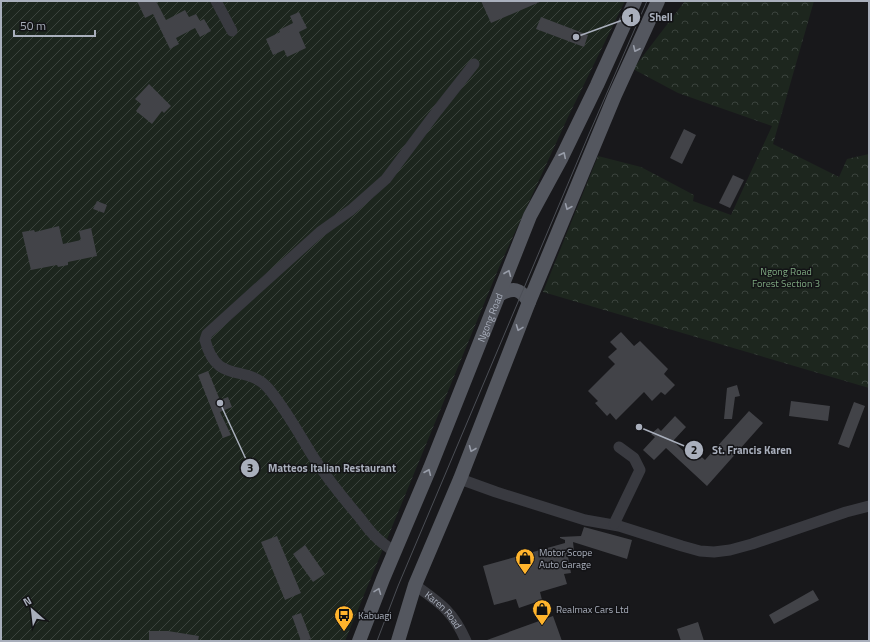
<svg xmlns="http://www.w3.org/2000/svg" width="870" height="642" font-family="'Titillium Web',sans-serif">
<style>
.forest{fill:url(#forest-crowns)}
.garden{fill:url(#garden-furrows)}
.building{fill:#424348}
.lines{fill:none;stroke-linecap:round;stroke-linejoin:round}
.minor{stroke:#393a40;stroke-width:11}
.major{stroke:#54575f;stroke-width:14}
.tram{stroke:#4b4e55;stroke-width:1}
.oneway{stroke:#989da9}
.labels{text-anchor:middle;stroke-width:3;stroke-linejoin:round;paint-order:stroke}
.park-label{font-size:10px;fill:#7ea880;stroke:#131316}
.street-label{font-size:10px;fill:#a9afbc;stroke:#131316}
.poi-label{font-size:10px;fill:#a9afbc;stroke:#131316;text-anchor:start}
.leader{fill:none;stroke:#a9afbc;stroke-width:1.5}
.callout-dot{fill:#a9afbc;stroke:#131316;stroke-width:1.5}
.mark-label{font-size:12px;text-anchor:middle;font-weight:bold;fill:#111}
.callout-label{font-size:11px;text-anchor:middle;font-weight:bold;fill:#a9afbc;stroke:#131316;stroke-width:3;stroke-linejoin:round;paint-order:stroke}
</style>
<defs>
<pattern id="forest-crowns" width="20" height="18" patternUnits="userSpaceOnUse"><rect width="20" height="18" fill="#1d261e"/><path d="M2 6a3 3 0 1 1 6 0M12 15a3 3 0 1 1 6 0" fill="none" stroke="#3b433d"/></pattern>
<pattern id="garden-furrows" width="10" height="10" patternUnits="userSpaceOnUse"><rect width="10" height="10" fill="#1d261e"/><path d="M-1 1l2-2M0 10L10 0M9 11l2-2" fill="none" stroke="#3b433d"/></pattern>
</defs>
<rect width="100%" height="100%" fill="#18181b"/>
<path class="forest" d="M685,1H814L773,144L839,177L847,159L869,154V388L543,292L598,156L641,167L694,195L693,201L731,215L772,126L678,93L633,69Z"/>
<path class="garden" d="M1,1H625L569,115L500,265L345,641H1Z"/>
<path class="building" d="M137,1H156L166,20L185,10L189,17L196,14L200,21L204,19L211,31L200,37L195,28L176,38L179,44L170,49L153,14L145,18Z
M481,1H542L491,23Z
M299,12L307,28L299,32L306,48L287,57L284,50L273,55L266,39L280,32L279,30L293,23L290,16Z
M541,17L588,35L584,47L536,29Z
M149,84L171,106L164,113L162,111L152,124L136,111L141,104L135,99Z
M684,129L696,135L682,164L670,158Z
M733,175L744,180L730,208L719,203Z
M97,201L107,205L104,213L93,209Z
M59,226L63,244L81,240L79,231L91,228L97,256L68,262V265L58,267L57,265L31,270L22,232L34,230L35,232Z
M621,332L634,346L640,341L668,369L664,374L675,385L665,395L661,392L652,401L644,392L616,420L610,413L607,416L595,403L598,401L588,391L615,364L608,357L617,349L610,342Z
M208,371L220,400L228,397L232,407L220,412L231,435L223,438L198,375Z
M737,385L740,396L735,397L732,419H724L727,388Z
M791,401L830,406L828,421L789,416Z
M854,402L865,406L849,448L838,444Z
M749,411L763,423L707,486L666,448L654,460L643,450L655,437L651,434L658,428L661,431L675,416L686,427L673,441L690,457L695,451L705,460Z
M584,527L632,540L627,559L573,542L574,551H567L571,573L564,574L567,584L540,592L542,600L519,608L516,599L494,605L483,566L565,543V540L560,538V537L581,536Z
M277,536L301,593L285,600L261,542Z
M305,545L325,574L313,582L293,554Z
M813,590L819,600L774,624L769,615Z
M301,613L311,639L306,641H301L292,616Z
M553,616L562,641H488L487,640Z
M698,622L704,641H681L677,629Z
M149,631H168L199,636L198,641H149Z"/>
<g class="lines">
<g class="minor">
<path d="M216,1L232,31"/>
<path d="M460,479L496,492L585,520L619,526L682,546L700,551L714,552L730,550L752,544L846,512L869,506"/>
<path d="M614,524L640,470L634,458L619,447"/>
<path d="M395,552C389,548 383,544 378,539C371,533 365,525 360,518C343,498 326,477 312,455C298,432 285,408 268,388C246,363 217,386 205,340L207,334L320,232L351,210L386,179L437,111L474,64"/>
<path id="s1" d="M415,585C440,603 453,611 466,641"/>
</g>
<g class="major">
<path d="M499,295C513,287 520,288 529,302"/>
<path id="s2" d="M359,641L383,579L430,468L530,216L561,159L597,85L635,1"/>
<path d="M398,641L415,585L460,479L529,302L615,95L658,1"/>
</g>
<path class="tram" d="M377,641L398,586L589,134L647,1"/>
</g>
<defs><path id="oneway-chevron" d="M-2-3.5L2.5 0L-2 3.5" fill="none" stroke-width="1.6" stroke-linecap="round" stroke-linejoin="round"/></defs>
<g class="oneway">
<use href="#oneway-chevron" transform="translate(636 49) rotate(115)"/>
<use href="#oneway-chevron" transform="translate(563 155) rotate(-64)"/>
<use href="#oneway-chevron" transform="translate(568 207) rotate(113)"/>
<use href="#oneway-chevron" transform="translate(508 273) rotate(-68)"/>
<use href="#oneway-chevron" transform="translate(519 328) rotate(111)"/>
<use href="#oneway-chevron" transform="translate(472 449) rotate(112)"/>
<use href="#oneway-chevron" transform="translate(428 472) rotate(-67)"/>
<use href="#oneway-chevron" transform="translate(378 591) rotate(-69)"/>
</g>
<defs>
<g id="shop-pin" transform="scale(1)"><path d="M0 17L-7.5 6A9.5 9.5 0 1 1 7.5 6Z" fill="#ffb42c" stroke="#131316"/><path d="M-5-2.5h2.3a2.7 3.5 0 0 1 5.4 0H5L5.5 6h-11ZM-1.5-2.5h3a1.5 2.3 0 0 0-3 0Z" fill="#111"/></g>
<g id="bus-pin" transform="scale(1)"><path d="M0 17L-7.5 6A9.5 9.5 0 1 1 7.5 6Z" fill="#ffb42c" stroke="#131316"/><path d="M-5-6H5V4H4V6H2V4H-2V6H-4V4H-5ZM-3.5-4V0h7V-4ZM-3.5 1.2v1.5H-2V1.2ZM2 1.2v1.5H3.5V1.2Z" fill="#111"/></g>
</defs>
<g fill-rule="evenodd">
<use href="#shop-pin" x="525" y="558"/>
<use href="#shop-pin" x="542" y="609"/>
<use href="#bus-pin" x="344" y="615"/>
</g>
<g class="labels">
<g class="park-label">
<text x="786" y="275">Ngong Road<tspan x="786" dy="12">Forest Section 3</tspan></text>
</g>
<g class="street-label">
<text dy="4" stroke="none"><textPath href="#s2" startOffset="349">Ngong Road</textPath></text>
<text dy="4" stroke="none"><textPath href="#s1" startOffset="38">Karen Road</textPath></text>
</g>
<g class="poi-label">
<text x="539" y="556">Motor Scope<tspan x="539" dy="12">Auto Garage</tspan></text>
<text x="556" y="613">Realmax Cars Ltd</text>
<text x="358" y="619">Kabuagi</text>
</g>
</g>
<path class="leader" d="M576 37L631 17M639 427L694 450M220 403L250 468"/>
<g class="callout-dot">
<circle cx="576" cy="37" r="4"/>
<circle cx="639" cy="427" r="4"/>
<circle cx="220" cy="403" r="4"/>
<circle cx="631" cy="17" r="10"/>
<circle cx="694" cy="450" r="10"/>
<circle cx="250" cy="468" r="10"/>
</g>
<g class="mark-label">
<text x="631" y="22">1</text>
<text x="694" y="454">2</text>
<text x="250" y="472">3</text>
</g>
<g class="callout-label">
<text x="661" y="21">Shell</text>
<text x="752" y="454">St. Francis Karen</text>
<text x="332" y="472">Matteos Italian Restaurant</text>
</g>
<rect width="870" height="642" fill="none" stroke="#a9afbc" stroke-width="4"/>
<g transform="translate(32 610) rotate(332)" stroke="#131316" stroke-width="3" paint-order="stroke">
<path d="M0-3L7 15L0 10L-7 15Z" fill="#a9afbc"/>
<text y="-6" font-size="11" font-weight="bold" text-anchor="middle" fill="#a9afbc">N</text>
</g>
<path d="M14 30v6h81v-6" fill="none" stroke="#a9afbc" stroke-width="2"/>
<text x="20" y="30" font-size="12" fill="#a9afbc" stroke="#131316" stroke-width="3" paint-order="stroke">50 m</text>
</svg>
